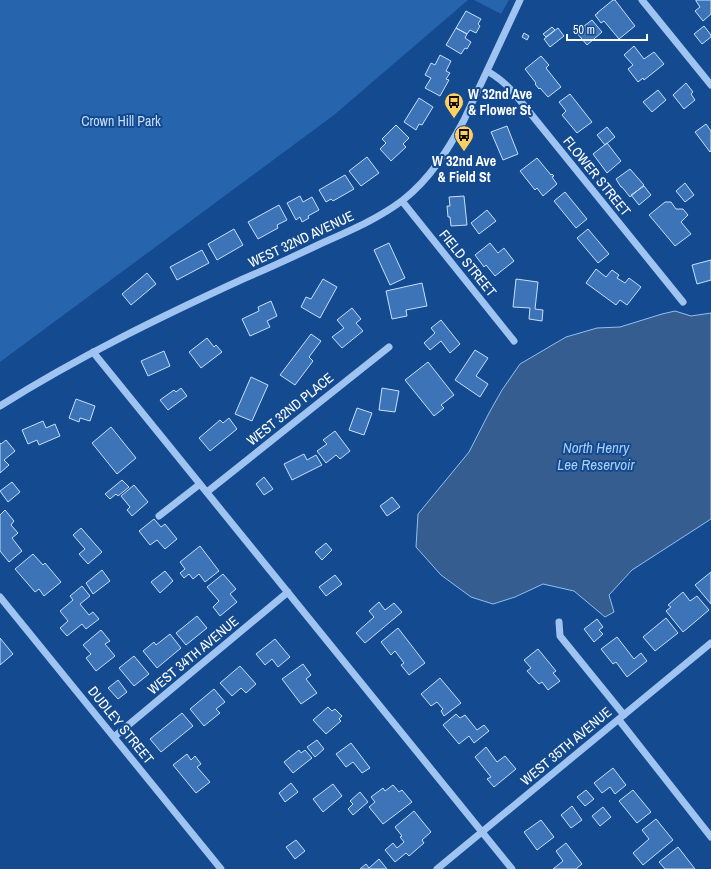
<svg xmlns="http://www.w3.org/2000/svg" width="711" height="869" font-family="'Archivo Narrow',sans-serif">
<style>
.green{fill:#2664ae}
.water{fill:#365d90;stroke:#91bff4}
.building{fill:#3d74b8;stroke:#c6dffc}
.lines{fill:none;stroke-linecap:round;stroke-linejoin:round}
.minor{stroke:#9fc4f1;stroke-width:7}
.labels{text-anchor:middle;stroke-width:4;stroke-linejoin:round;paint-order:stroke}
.poi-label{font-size:14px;font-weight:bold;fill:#fff;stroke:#144a8f;text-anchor:start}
.park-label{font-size:14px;fill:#c6dffc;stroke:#144a8f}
.street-label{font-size:14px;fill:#fff;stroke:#144a8f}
.water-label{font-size:15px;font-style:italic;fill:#abcef8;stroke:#144a8f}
</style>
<rect width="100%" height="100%" fill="#144a8f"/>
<path class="green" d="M0,0H468L334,115L0,362Z
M474,0H509L501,14Z"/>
<path class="water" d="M675,311L691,316L711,313V519L632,570L609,595L614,612L605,617L574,591L543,584L515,597L493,604L471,597L441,575L416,547L418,514L469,452L489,413L502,390L520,364L566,337L597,328L620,327L662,314Z"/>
<path class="building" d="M613,0H615L635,26L619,39L604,21L601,23L595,15L598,13H597Z
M696,0H711V14L703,21L695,11L700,7L696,1Z
M466,11L481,19L478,24L480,26L476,33L470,30L467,34L456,28Z
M592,20L602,32L587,45L576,32Z
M704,26L711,35V37L702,44L694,34Z
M552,27L555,30L546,37L543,34Z
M456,28L467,34L465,38L471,42L467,49L465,48L461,54L446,45Z
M558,28L564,36L550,47L544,39Z
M524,33L529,36L527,40L522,37Z
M634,46L644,59L654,52L664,64L644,80L643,78L638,82L628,69L633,65L624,55Z
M440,55L451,61L446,71L450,73L446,79L449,80L440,96L425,88L431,78L425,75L431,63L435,65Z
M541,56L549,65L546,68L561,87L548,97L540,88L539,89L535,84L536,83L525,69Z
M686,83L693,92L691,94L695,100L684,109L673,95Z
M658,90L666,100L652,112L643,102Z
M570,94L592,122L577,133L562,115L566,111L559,102Z
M419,98L433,107L422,125L419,124L416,130L404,122Z
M706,124L711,131V151L710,152L695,132Z
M396,125L409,138L403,144L406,147L391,161L380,149L386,143L382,139Z
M507,126L518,154L503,160L491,132Z
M607,127L615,137L605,145L597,135Z
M607,143L621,161L607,173L593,154Z
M367,157L379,173L361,186L349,171Z
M537,158L551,175L552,174L554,176L552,177L557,184L543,196L537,188L535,190L520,171Z
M630,169L644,185L630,197L622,187H621L616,179Z
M345,175L354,189L333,201L331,199L326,202L319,190Z
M685,183L694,195L685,202L676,191Z
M644,186L651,195L639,205L631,195Z
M565,192L587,219L576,228L554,201Z
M300,196L303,202L312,197L319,210L308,216L309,218L302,222L300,217L296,220L287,203Z
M464,196L467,225L451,226L450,217H448L447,206H450L449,197Z
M665,202H671L676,209H683L688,215L681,222L691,234L675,246L649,215Z
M279,205L287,220L277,225L278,228L258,239L248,222Z
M487,210L496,221L479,234L471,223Z
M234,229L243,245L217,260L208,244Z
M588,229L609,254L598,263L577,238Z
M389,243L405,278L390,285L374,250Z
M490,243L498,253L504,248L514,261L495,276L486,265L484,267L475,255Z
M202,250L209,263L177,280L170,267Z
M711,260V280L697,284L692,265Z
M596,269L606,277L612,270L619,275L617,278L625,283L629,278L641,287L627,305L620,300L616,305L586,283Z
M147,273L156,284L131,305L122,294Z
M323,279L337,287L320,318L301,307L306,297L311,299Z
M516,279L538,282L535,309L543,310L542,321L529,319L530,308L513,307Z
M422,283L427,306L406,310L407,316L392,319L386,291Z
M271,301L277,316L267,321L270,327L250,336L242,319L259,311L258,307Z
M352,308L361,319L356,323L363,331L342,348L332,337L344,328L337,320Z
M441,320L460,344L450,353L441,341L430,350L424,343L435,333L431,328Z
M311,334L321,341L309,357L313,361L295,385L280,375Z
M207,338L214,347L216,345L222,352L201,368L189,352Z
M475,350L488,358L476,376L488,384L480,397L455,380Z
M164,351L170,366L148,376L141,361Z
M428,362L454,395L441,405L444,408L434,416L405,380Z
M251,377L268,385L252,421L235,414Z
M181,388L187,396L168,410L160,400L174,390L176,392Z
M382,388L399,391L395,412L379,410Z
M76,399L95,406L90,421L80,418L79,422L69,418Z
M357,408L372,413L364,435L349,430Z
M229,418L237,429L210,451L199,438L220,420L223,423Z
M43,421L46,428L55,424L60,436L39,445L37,440L28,444L22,430Z
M111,427L136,458L117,474L92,443Z
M335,431L350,451L340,459L336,455L326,463L317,451L327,444L323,440Z
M6,440L15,451L4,460L9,465L0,473V443L1,444Z
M304,454L307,460L316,455L322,465L292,480L284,464Z
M264,477L273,489L264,495L256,484Z
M122,480L129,487L118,496L116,494L110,499L105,494Z
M12,482L20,492L8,502L0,491Z
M134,485L148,502L132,516L127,510L130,507L121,496Z
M392,497L400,507L387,516L380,506Z
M5,510L14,521L11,525L18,533L12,538L22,551L9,562L0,551V515Z
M154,519L161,527L165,524L177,539L165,549L157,540L150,545L139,531Z
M81,528L102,552L88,564L79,554L85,549L73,535Z
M326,543L332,550L322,560L315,552Z
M200,546L219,571L205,582L199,574L193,579L189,574L184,578L180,573L185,569L180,562Z
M33,554L43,565L45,563L61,582L44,596L39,589L35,592L15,569Z
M102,570L110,581L93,594L86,583Z
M165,571L173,581L160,593L151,582Z
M711,572V604L695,585Z
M223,574L236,589L230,594L237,602L220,616L213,607L219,601L207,587Z
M335,575L342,584L326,596L319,587Z
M82,586L90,596L80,604L89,615L93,612L99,619L86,629L82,624L67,636L60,628L68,621L60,611L73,600L70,596Z
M683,592L690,601L697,596L709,610L683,632L666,611L671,607L668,605Z
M379,602L385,610L394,603L402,612L365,643L356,633L374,617L369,611Z
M197,616L207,628L186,645L176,633Z
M666,618L678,633L655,651L643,637Z
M597,619L603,627L599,630L603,634L594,642L584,629Z
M398,628L425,663L409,675L401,665L404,663L395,651L391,655L381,642Z
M101,630L110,641L105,644L115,656L96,671L86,658L91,654L83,645Z
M170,634L181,648L157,668L143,651L154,642L156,645Z
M617,637L634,659L641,653L647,661L627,677L616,662L613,664L601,649Z
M0,638L13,654L0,665Z
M275,639L290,657L278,667L272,659L265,665L256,654Z
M538,649L556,671L553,673L560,681L548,690L542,682L539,684L527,671L531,668L524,660Z
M134,656L149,674L134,686L119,668Z
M303,664L311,675L306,679L317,693L301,704L282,679Z
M240,666L256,684L246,693L241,688L232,696L220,683Z
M440,678L461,703L444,716L441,711L443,709L437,702L431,706L421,694Z
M118,680L127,692L118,699L108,688Z
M214,689L225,702L216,709L220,713L204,726L190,709Z
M328,707L332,711L335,709L342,716L339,719L341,721L326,734L313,720Z
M182,713L193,726L161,752L150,739Z
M456,714L460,718L465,715L477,730L484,725L489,731L474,743L469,736L459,744L443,725Z
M317,740L324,749L315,757L307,747Z
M351,743L370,768L362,773L353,762L346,767L336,754Z
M486,747L497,762L505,756L516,769L494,787L487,779L491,777L475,757Z
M299,750L301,753L305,750L312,758L293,773L284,762Z
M187,754L191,760L195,756L201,764L197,767L210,782L196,793L173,765Z
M613,768L626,785L615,794L610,787L602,793L594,783Z
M291,783L298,792L285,802L279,793Z
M333,784L342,796L323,812L313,799Z
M393,785L399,792L402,790L412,802L383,824L369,807L375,802L371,797L383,788L385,791Z
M586,790L594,799L585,806L577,797Z
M633,790L651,812L637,823L619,801Z
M360,792L368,802L353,815L348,809L353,804L350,801Z
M572,806L582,820L571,828L561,815Z
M603,807L611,817L600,826L592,816Z
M414,811L431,832L422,840L424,843L409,856L406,853L395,862L385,850L393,843L397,848L404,842L400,837L402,836L395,827Z
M656,819L673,840L643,865L633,853L649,839L642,830Z
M541,820L554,837L537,850L524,832Z
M296,840L305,851L295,859L286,847Z
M566,843L582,864L576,869H553L563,861L556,851Z
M678,847L695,869H665L659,862Z
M379,859L387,869H360L366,864L369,868Z"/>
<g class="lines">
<path class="minor" d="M642,0L711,85
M487,71C498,77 506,84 514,93L683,302
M402,201L514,341
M93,352L512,869
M0,406C78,357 160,317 243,279C269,268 295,256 320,244C349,231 378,219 403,200C430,179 448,150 464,120L520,0
M207,492L389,347
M159,516L200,484
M0,597L221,869
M559,622L560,636L624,715
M619,720L711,837
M114,737L288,592
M437,869L711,643"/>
</g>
<defs>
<g id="bus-pin" transform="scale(1)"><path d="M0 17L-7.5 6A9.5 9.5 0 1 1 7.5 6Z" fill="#ffd05f" stroke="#144a8f"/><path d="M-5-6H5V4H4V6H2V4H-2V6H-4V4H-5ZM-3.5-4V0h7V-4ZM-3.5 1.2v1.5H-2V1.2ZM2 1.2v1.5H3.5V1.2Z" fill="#111"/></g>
</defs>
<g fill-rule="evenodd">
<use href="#bus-pin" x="454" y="102"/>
<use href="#bus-pin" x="464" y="135"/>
</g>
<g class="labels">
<g class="poi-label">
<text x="468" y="99">W 32nd Ave<tspan x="468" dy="16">&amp; Flower St</tspan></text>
<text x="464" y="166" text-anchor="middle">W 32nd Ave<tspan x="464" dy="16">&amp; Field St</tspan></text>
</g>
<g class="park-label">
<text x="121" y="126">Crown Hill Park</text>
</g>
<g class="street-label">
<text transform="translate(597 176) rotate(51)" y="5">FLOWER STREET</text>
<text transform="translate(301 239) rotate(-25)" y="5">WEST 32ND AVENUE</text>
<text transform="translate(468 263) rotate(51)" y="5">FIELD STREET</text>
<text transform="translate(290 409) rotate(-39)" y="5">WEST 32ND PLACE</text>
<text transform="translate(193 655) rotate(-40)" y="5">WEST 34TH AVENUE</text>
<text transform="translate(121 725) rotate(51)" y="5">DUDLEY STREET</text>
<text transform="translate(566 746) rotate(-40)" y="5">WEST 35TH AVENUE</text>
</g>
<g class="water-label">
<text x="596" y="453">North Henry<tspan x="596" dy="17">Lee Reservoir</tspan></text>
</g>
</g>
<path d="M567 34v6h80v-6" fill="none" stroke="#ffffff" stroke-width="2"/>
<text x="573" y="34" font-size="12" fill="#ffffff" stroke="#144a8f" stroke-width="3" paint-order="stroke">50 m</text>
</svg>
